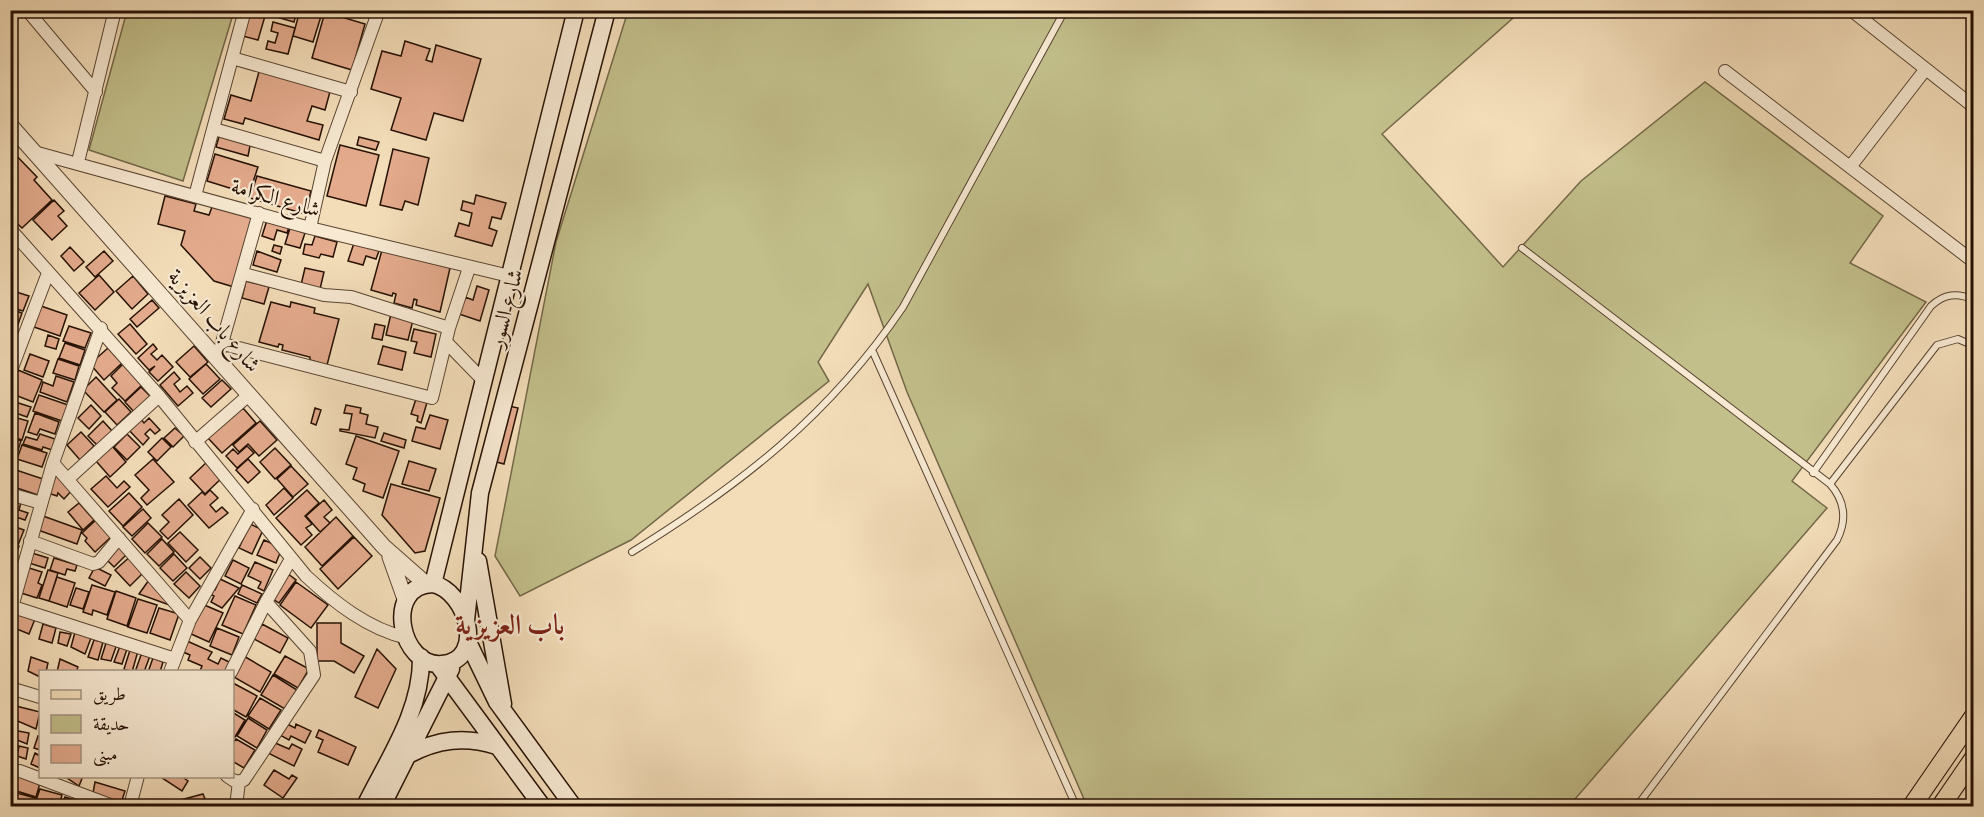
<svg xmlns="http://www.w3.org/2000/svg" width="1984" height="817" font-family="Vollkorn,Amiri,serif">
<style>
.green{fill:#c2bf8b;stroke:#746848;stroke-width:1.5}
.building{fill:#e4ab8d;stroke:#261104;stroke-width:1.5}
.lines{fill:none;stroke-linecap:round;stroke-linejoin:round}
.service-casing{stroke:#594431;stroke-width:8}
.minor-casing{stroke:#594431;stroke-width:14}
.tertiary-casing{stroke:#594431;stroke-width:17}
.secondary-casing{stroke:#261104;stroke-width:19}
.primary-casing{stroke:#261104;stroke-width:20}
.service{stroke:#f7e9d2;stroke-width:6}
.minor{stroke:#f7e9d2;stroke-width:12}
.tertiary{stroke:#f7e9d2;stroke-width:15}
.secondary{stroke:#f7e9d2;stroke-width:16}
.primary{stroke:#f3ddb9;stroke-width:18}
.labels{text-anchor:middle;stroke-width:4.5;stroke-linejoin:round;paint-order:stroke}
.street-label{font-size:22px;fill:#261104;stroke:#f7e9d2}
.district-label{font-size:28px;font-weight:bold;fill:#7a1f14;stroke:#f7e9d2}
</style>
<rect width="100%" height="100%" fill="#f3ddb9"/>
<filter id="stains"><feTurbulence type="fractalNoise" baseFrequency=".00333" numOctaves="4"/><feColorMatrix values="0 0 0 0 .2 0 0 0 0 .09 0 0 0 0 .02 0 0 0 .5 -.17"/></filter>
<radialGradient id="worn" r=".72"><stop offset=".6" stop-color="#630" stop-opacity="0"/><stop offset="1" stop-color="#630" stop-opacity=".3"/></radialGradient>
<path class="green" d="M127,11H234L183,181L89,150Z
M628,11H1521L1382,134L1503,267L1581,181L1705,82L1883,216L1850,263L1926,302L1792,481L1827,508L1569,806H1087L907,392L868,284L818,362L829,381L631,540L520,596L495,556L556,242Z"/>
<path class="building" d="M252,10H297L294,22Z
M300,10L322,13L313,42L293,36Z
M246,11L265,16L258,40L239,35Z
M325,12L365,24L352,70L312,58Z
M273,22L295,28L288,54L266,49L268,41L275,43L278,33L271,31Z
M405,41L430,49L426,60L432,62L436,45L481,59L463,121L434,113L426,140L391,130L401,98L371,89L382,51L401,56Z
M260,68L331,88L325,110L312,106L307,121L323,125L319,140L245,118L243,124L224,119L231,95L251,101Z
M220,133L251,141L248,156L216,147Z
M359,137L379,142L376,150L357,145Z
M340,145L379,155L366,206L327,196Z
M10,149L37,177L34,180L52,200L22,228L10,217Z
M393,149L429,158L418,205L405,201L402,210L380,205Z
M215,154L258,167L249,194L207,181Z
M257,176L311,191L305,214L250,198Z
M476,195L506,203L501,219L492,217L489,228L497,231L492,246L455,236L459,223L469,226L472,213L461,210L463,201L474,204Z
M165,196L196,204L194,211L209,215L212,207L253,218L234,287L214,281L181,245L185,231L158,224Z
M54,200L64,211L58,216L67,226L52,240L33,220Z
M268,217L290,224L287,233L277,230L274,240L262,236Z
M290,228L305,233L300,248L285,244Z
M315,236L337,242L333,257L321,254L319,258L303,254L305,244L312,245Z
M354,243L379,251L376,259L366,256L363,265L348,261Z
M274,245L282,247L280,254L272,251Z
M70,247L84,262L74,271L61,256Z
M382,250L450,268L440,312L416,305L417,300L414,299L412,308L394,303L396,294L393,293L392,296L371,290Z
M104,251L113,261L95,277L86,267Z
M257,251L281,260L277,272L253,265Z
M305,268L324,272L320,289L301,285Z
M99,275L114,292L95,310L79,293Z
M133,276L148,294L132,309L116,291Z
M246,281L269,287L264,304L242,298Z
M477,286L489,290L480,321L459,314L465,297L473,300Z
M10,290L29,296L23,311L10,307Z
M152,300L159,308L137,327L130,319Z
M271,302L290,307L291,302L315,308L314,313L339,319L327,365L310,360V357L282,350L283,345L279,344L278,347L259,342Z
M41,306L67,315L60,336L34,327Z
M10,309L22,313L16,330L10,328Z
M391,314L413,320L408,340L386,335Z
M130,324L147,344L136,354L118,334Z
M375,324L385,326L382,340L372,338Z
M69,326L91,333L85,348L63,341Z
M414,329L436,334L431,357L414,353L417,342L411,341Z
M48,335L59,339L56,349L45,346Z
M65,343L85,350L80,365L59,358Z
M153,344L157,349L151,354L157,360L162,355L173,367L158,381L149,372L155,366L149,370L138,358Z
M194,346L208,362L190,377L176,362Z
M383,346L406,352L402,370L378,364Z
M108,348L122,363L104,380L90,364Z
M30,354L49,361L43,377L24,370Z
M58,359L79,366L75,380L53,373Z
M123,364L142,385L125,401L112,388L117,383L111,376Z
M206,364L220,379L203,394L189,379Z
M18,370L42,380L33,402L10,393Z
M174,372L180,379L174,384L180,392L187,386L193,393L178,406L160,385Z
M56,376L74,382L67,402L40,392L43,382L53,386Z
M96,377L117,400L104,412L83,390Z
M222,380L231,389L211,407L202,398Z
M141,387L151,397L135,413L125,402Z
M39,395L68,405L62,421L33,411Z
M417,396L428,399L421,423L417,421L418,416L411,414Z
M119,399L131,412L117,425L105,412Z
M12,401L31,407L27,417L10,411Z
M91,405L101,416L89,429L78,418Z
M346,405L361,408L360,413L368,415L366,424L378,427L375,438L340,431V429L349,430L352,414L344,413Z
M504,405L518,408L504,464L489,460Z
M243,408L256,423L222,453L208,438Z
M315,408L321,410L316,425L311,423Z
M35,413L59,422L55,434L40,429L37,435L28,432Z
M430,415L448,420L440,449L412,441L416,427L425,429Z
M10,416L28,421L22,440L10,436Z
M139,417L144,423L149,418L160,430L155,434L150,429L145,434L149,438L143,445L127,428Z
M103,421L113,432L98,446L88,436Z
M260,421L277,440L259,456L248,444L239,452L233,445Z
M175,428L184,436L173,447L164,438Z
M81,432L94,446L80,460L67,445Z
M384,433L406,440L404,448L381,441Z
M40,434L55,439L52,450L43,447L42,450L23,444L26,437L37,440Z
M127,434L140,447L127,460L114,447Z
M356,436L399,451L383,498L363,491L365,484L353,479L357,468L346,464Z
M10,437L21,441L18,450L10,448Z
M162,438L171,447L157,461L148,452Z
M22,445L47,453L42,467L17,459Z
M112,446L126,462L110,477L96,461Z
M247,446L254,453L237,468L226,456L233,449L238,454Z
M275,448L291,465L275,479L260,462Z
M153,459L174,482L147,505L141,498L149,490L135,475Z
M248,459L260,472L248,483L236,470Z
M208,461L223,477L205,494L190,478Z
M409,461L436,469L429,491L402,484Z
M291,466L308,484L293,497L277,479Z
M16,470L43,479L38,495L11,486Z
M52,471L75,487L64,499L58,493L57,496L45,492Z
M106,476L117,488L124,481L130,487L108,507L91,489Z
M391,484L440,498L425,551L415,553L382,515Z
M284,488L293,498L274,515L266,505Z
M210,490L218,498L210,505L216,512L222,507L228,513L209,528L188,505L202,492L205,495Z
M307,490L319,503L305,516L312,524L306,528L312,535L301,545L276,518Z
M129,493L142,507L123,526L109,511Z
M10,495L22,499L19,510L28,513L25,520L10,515Z
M179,499L193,515L168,539L160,531L169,522L162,515Z
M324,500L332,510L324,517L330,523L320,532L306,516Z
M79,503L94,520L83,530L68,512Z
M143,509L151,518L132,536L123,527Z
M43,516L82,530L77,544L38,530Z
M336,517L353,536L322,566L305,547Z
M98,518L112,536L95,552L85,541L87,538L82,533Z
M148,523L162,537L145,553L132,539Z
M250,524L263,530L252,554L239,548Z
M10,525L24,530L18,545L10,542Z
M180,532L198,550L186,562L168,543Z
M354,537L372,556L338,589L320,569Z
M162,539L174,552L159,566L147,554Z
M264,540L282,548L276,563L257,555Z
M10,543L19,546L12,565H10Z
M120,543L129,552L114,567L105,558Z
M32,553L48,558L45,568L29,563Z
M174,554L187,568L173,581L160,568Z
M132,555L146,570L130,586L115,570Z
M200,557L211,568L200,579L189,568Z
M54,558L77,565L75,571L67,569L65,575L50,570Z
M233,560L249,568L241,584L225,576Z
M255,562L273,570L264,591L258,588L261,582L248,576Z
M95,567L111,575L105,586L89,578Z
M29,568L42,572L38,583L42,585L37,598L21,593Z
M48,570L58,573L49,601L39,598Z
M186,572L200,586L189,598L174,584Z
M287,573L296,580L279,603L270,597Z
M57,577L75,583L67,607L49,601Z
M220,579L239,588L222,608L211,602L214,596L208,593L211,588L215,590Z
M149,580L175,607L139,594Z
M296,582L328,605L311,628L280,605Z
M92,585L115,592L107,615L93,610L92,615L83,612Z
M242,585L262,594L257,603L238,594Z
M76,588L89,592L83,609L70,605Z
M116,591L136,598L127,626L107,619Z
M235,596L256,605L243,634L222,625Z
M138,599L157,605L147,633L128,627Z
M202,604L223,613L209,642L189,633Z
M159,608L179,614L170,640L150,633Z
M16,613L35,619L29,634L12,627Z
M317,623H341V643L364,656L354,673L334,661H317Z
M43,624L56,628L52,643L39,639Z
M262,624L288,638L280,653L254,639Z
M217,628L239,637L232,655L210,646Z
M60,632L71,634L67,646L58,643Z
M75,632L91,638L85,654L71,647Z
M94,640L103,642L98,660L88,657Z
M187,641L212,652L208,659L218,664L221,658L231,663L228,672L200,671L202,666L188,660L190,655L183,652Z
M106,643L117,644L111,661L101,659Z
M120,646L127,649L122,664L114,662Z
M377,649L396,669L378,708L355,697Z
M130,650L138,651L132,672L124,669Z
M141,655L150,656L144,672H135Z
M242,655L271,672L260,692L232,676Z
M285,656L309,669L298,688L274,674Z
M31,657L48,663L46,672H40V677L28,671Z
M153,658L163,662L160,672H148Z
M60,659L78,667L76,672H57Z
M273,675L297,690L285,709L261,695Z
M233,683L257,696L246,717L232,709Z
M260,698L281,710L269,729L248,716Z
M16,706L40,712L36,729L13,719Z
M232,712L245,720L235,737L232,736Z
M248,718L267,730L257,748L237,736Z
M283,722L295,728L296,724L311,731L305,743L291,736L289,740L278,734Z
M13,730L29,733L27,744L12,738Z
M319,730L356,747L348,765L318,752L323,740L316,737Z
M38,736L40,737V750L34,748Z
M236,739L255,750L244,768L232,761V744Z
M273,742L289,749L292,744L302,749L294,766L268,753Z
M19,746L28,748L26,759L17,756Z
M35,753L40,756V768L31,764Z
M274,770L289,779L292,775L297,778L283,798L264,785Z
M14,775L40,783L36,797L10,789Z
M64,776H83L79,786Z
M159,776H181L188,781L182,791Z
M95,782L125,791L121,803L93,793Z
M40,789L62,795L59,806H34Z
M10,791L35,798L33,806H10Z
M203,794L208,806H171L177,801Z
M65,797L85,803L84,806H62Z"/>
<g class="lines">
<g class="service-casing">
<path id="service" d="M1522,248L1830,484C1845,501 1847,520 1837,540L1637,806
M873,352L1076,806
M1813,473L1931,306C1944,294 1957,292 1974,300
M1830,484L1937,345L1958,339L1974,346
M632,552C742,484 830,415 903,307L1065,10"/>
</g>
<g class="minor-casing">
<path id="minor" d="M27,10L96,92
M1851,10L1974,107
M232,58L351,92
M1925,70L1850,167L1974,262
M1725,71L1850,167
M214,129L325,161
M34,152L310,228L509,276
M78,162L115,10
M195,196L245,10
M310,228L325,161L379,10
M10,229L159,396L306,576C335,603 368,629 407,638
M244,274L324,295L351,297L449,328
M447,343L482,379
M223,344L432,398L449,328L469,268
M220,350L259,213
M10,373L48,273
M195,442L250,394
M53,463L190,620
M69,478L159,396
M10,494L41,503
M30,541L93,564L99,562L119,538
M10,606L175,659
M10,614L53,463L101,328
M170,672L190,620L253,509
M231,672L266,602L291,559
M10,688L40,697
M227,776L236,782L244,780L314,675L310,651L266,602
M10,778L13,772L20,771L113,806
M130,806L138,776
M236,806L239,782"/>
</g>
<g class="tertiary-casing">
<path id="tertiary" d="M10,125L384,547L426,584
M390,557L405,599"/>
</g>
<g class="secondary-casing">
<path id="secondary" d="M478,561L503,704
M433,584L576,10
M433,584C467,591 487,660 442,664C400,668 383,585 433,584Z
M466,620L480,493L607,10
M468,642L497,702L573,806
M438,665L542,806
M408,755C438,739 465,736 497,746
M365,806C388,759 422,711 421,657
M382,806L451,669"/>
</g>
<g class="primary-casing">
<path id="primary" d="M1912,806L1974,716
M1941,806L1974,758"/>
</g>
<use href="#service" class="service"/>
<use href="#minor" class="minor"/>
<use href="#tertiary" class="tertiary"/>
<use href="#secondary" class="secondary"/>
<use href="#primary" class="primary"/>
</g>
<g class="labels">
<g class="street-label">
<text transform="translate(276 197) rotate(16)" y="8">شارع الكرامة</text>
<text transform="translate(505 308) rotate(-75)" y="8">شارع السور</text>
<text transform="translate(215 320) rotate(49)" y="8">شارع باب العزيزية</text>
</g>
<g class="district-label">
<text x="510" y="634">باب العزيزية</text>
</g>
</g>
<rect width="1984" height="817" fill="none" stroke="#f3ddb9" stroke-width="36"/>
<rect x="12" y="12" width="1960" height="793" fill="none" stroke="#261104" stroke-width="3"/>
<rect x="18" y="18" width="1948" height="781" fill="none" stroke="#261104" stroke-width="1.5"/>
<rect x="39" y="670" width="195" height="108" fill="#f7e9d2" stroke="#a39380" stroke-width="1.5"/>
<rect x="51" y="690" width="30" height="9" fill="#f3ddb9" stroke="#a39380" stroke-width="1.5"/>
<text x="93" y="700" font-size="18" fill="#261104">طريق</text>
<rect x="51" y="715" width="30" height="18" fill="#c2bf8b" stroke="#a39380" stroke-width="1.5"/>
<text x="93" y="730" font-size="18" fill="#261104">حديقة</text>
<rect x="51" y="745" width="30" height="18" fill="#e4ab8d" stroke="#a39380" stroke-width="1.5"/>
<text x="93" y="760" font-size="18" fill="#261104">مبنى</text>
<rect width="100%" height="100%" filter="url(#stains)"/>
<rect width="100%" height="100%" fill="url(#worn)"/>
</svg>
